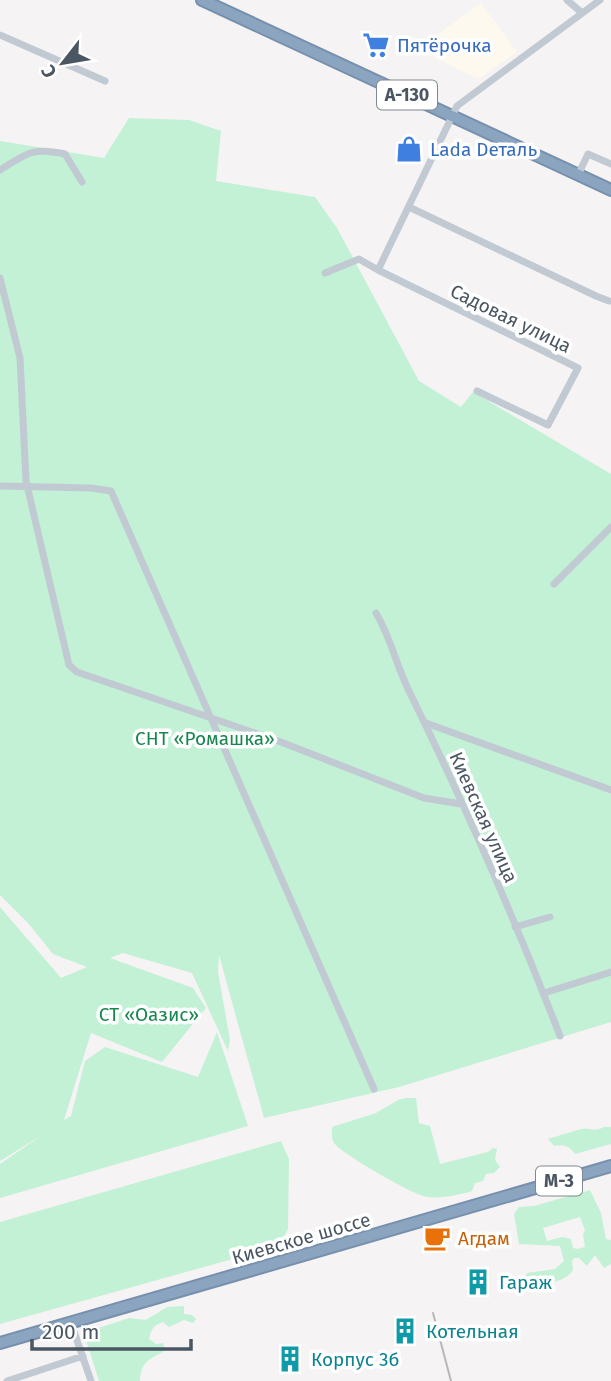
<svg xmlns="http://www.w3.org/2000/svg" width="611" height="1381" font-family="'Fira Sans',sans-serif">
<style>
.commercial{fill:#fdf9ef}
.green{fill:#c3f1d5;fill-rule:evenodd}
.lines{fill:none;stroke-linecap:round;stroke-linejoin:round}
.highway-casing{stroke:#7690ad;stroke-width:14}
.minor{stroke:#c1cad2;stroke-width:7}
.highway{stroke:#8ba5c1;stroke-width:10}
.rail{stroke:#b5b8bd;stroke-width:2}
.labels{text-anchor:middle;stroke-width:7;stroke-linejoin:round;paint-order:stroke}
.shield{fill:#fff;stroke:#808990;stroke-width:2}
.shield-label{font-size:18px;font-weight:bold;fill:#4a5661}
.shop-label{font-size:19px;fill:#366cbe;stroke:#fff;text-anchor:start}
.street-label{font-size:19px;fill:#4a5661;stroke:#fff}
.park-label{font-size:19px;fill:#17864f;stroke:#fff}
.food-label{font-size:19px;fill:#c56008;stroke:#fff;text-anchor:start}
.culture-label{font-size:19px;fill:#0d838f;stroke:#fff;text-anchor:start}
</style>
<rect width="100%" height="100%" fill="#f5f3f3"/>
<path class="commercial" d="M481,3L517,52L478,79L418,49Z"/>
<path class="green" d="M129,118L189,120L221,131L216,181L315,197L337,228L419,381L461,407L473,392L611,474V1022L399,1087L264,1118L219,955L218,972L230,1040L228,1051L192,973L123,953L110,958L193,988L206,1008L162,1062L91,1033L64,1120L71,1116L85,1061L105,1047L198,1077L217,1032L248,1126L0,1198V1164L42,1135L0,1161V907L61,978L87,967L53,954L28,923L0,895V141L104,158Z
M406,1098H416L419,1123L430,1126L440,1164L488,1152L493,1148L497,1149L495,1160L500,1167L494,1173L486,1174L483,1181L475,1183L472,1191C459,1195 437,1200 423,1196C409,1192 342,1154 334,1143C331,1138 332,1132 332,1127L376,1113L398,1100Z
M604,1127H611V1144L575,1154C569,1146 564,1144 554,1146L548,1139C551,1138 578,1130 581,1129C591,1128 595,1132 604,1127Z
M281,1141L289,1159L288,1229L279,1246L0,1324V1222Z
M590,1190L601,1213L606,1239L611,1240V1264L604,1268L595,1255L587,1266L579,1258H574L572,1261L573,1270C564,1284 542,1284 527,1284L524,1281L527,1273L555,1269L564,1261L560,1246L519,1244L514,1214L519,1207L534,1206ZM580,1217L585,1230L583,1234L585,1247L577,1249L573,1248L571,1239L562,1237L547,1241L543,1228Z
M184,1306V1314L192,1315L196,1319L193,1323L184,1320L169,1327L163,1322C154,1325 151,1329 149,1339L156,1344L164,1343L163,1352C147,1360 141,1363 140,1381H99L86,1340L89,1331L129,1318L146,1320L167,1307Z"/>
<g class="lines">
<g class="highway-casing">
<path id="highway" d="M202,0L611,190
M0,1343L611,1166"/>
</g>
<path class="minor" d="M567,0L581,12
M0,35L105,81
M0,170C28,153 31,147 65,154L82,182
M578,175L588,154L611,164
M409,207L596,296L609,301
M378,270L578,368L548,425L477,391
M325,273L359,259L378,270L457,106L600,0
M0,278L20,358L26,481L69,665L77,672L281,742L424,798L461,804
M0,486L91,488L111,491L374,1089
M554,584L611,527
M376,613C391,638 396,665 409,691C464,803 515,919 560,1036
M426,723L611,790
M515,927L550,917
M544,993L611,972
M71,1323L91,1381
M7,1381L83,1356"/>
<use href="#highway" class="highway"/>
<path class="rail" d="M433,1313L451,1381"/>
</g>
<defs>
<g id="supermarket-bare" transform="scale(2.1)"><path d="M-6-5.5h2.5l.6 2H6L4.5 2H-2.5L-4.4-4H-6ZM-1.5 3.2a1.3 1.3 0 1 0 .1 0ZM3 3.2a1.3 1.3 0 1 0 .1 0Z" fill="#3f7fe0" stroke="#fff" stroke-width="2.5" paint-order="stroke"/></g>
<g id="shop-bare" transform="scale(2.1)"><path d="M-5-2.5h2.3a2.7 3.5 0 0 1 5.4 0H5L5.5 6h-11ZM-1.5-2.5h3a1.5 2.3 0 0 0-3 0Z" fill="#3f7fe0" stroke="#fff" stroke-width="2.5" paint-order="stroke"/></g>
<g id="cafe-bare" transform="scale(2.1)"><path d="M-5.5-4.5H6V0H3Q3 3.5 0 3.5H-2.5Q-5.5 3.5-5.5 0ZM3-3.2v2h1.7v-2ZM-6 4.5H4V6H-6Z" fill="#e8710a" stroke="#fff" stroke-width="2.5" paint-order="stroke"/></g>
<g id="building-bare" transform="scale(2.1)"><path d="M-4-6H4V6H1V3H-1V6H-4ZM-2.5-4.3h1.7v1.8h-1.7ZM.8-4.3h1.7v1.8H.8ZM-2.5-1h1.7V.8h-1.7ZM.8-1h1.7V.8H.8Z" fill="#0f9aa8" stroke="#fff" stroke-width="2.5" paint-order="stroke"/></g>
</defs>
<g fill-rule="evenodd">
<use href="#supermarket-bare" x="376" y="45"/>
<use href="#shop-bare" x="409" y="149"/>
<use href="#cafe-bare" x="437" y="1238"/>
<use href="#building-bare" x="478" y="1282"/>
<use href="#building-bare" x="405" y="1331"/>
<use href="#building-bare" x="290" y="1359"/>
</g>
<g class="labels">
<g class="shield">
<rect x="377" y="80.5" width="60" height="29" rx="5"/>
<rect x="536" y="1166.5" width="46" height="29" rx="5"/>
</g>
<g class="shield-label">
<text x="407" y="101">А-130</text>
<text x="559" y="1187">М-3</text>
</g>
<g class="shop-label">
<text x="397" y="52">Пятёрочка</text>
<text x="430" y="156">Lada Dеталь</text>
</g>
<g class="street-label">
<text transform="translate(511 318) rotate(26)" y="7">Садовая улица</text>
<text transform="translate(484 817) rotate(66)" y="7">Киевская улица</text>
<text transform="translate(301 1238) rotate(-16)" y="7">Киевское шоссе</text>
</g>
<g class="park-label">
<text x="205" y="745">СНТ «Ромашка»</text>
<text x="149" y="1021">СТ «Оазис»</text>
</g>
<g class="food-label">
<text x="458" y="1245">Агдам</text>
</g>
<g class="culture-label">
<text x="499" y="1289">Гараж</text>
<text x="426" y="1338">Котельная</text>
<text x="311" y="1366">Корпус 3б</text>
</g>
</g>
<g transform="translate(63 63) rotate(239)" stroke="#ffffff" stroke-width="5" paint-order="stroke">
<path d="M0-5L12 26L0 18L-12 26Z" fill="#4a5661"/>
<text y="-10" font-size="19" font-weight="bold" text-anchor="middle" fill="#4a5661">С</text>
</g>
<path d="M32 1339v10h159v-10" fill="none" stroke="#4a5661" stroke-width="3.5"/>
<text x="42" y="1339" font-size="21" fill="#4a5661" stroke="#ffffff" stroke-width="5" paint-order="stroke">200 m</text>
</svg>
